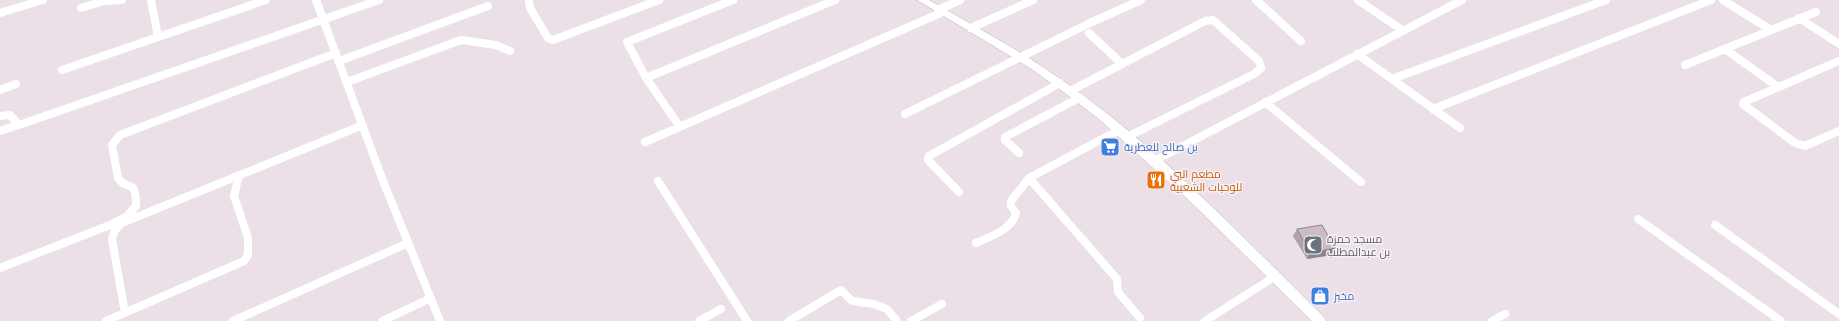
<svg xmlns="http://www.w3.org/2000/svg" width="1839" height="321" font-family="Poppins,Cairo,sans-serif">
<style>
.lines{fill:none;stroke-linecap:round;stroke-linejoin:round}
.secondary-casing{stroke:#cbb2c0;stroke-width:1}
.street{stroke:#fff;stroke-width:8}
.secondary{fill:#fff;fill-rule:evenodd}
.wall{fill:#afa2aa}
.shaded-wall{fill:#8f848b}
.building{fill:#ccbcc6;stroke:#8f848b}
.labels{text-anchor:middle;stroke-width:3;stroke-linejoin:round;paint-order:stroke}
.shop-label{font-size:11px;fill:#366cbe;stroke:#f8f0f5;text-anchor:start}
.food-label{font-size:11px;fill:#c56008;stroke:#f8f0f5;text-anchor:start}
.worship-label{font-size:11px;fill:#5b616d;stroke:#f8f0f5;text-anchor:start}
</style>
<rect width="100%" height="100%" fill="#ebe0e7"/>
<g class="lines">
<g class="secondary-casing">
<path id="secondary" d="M917,0H929C977,28 1027,54 1072,87C1164,153 1243,238 1324,317L1326,321H1312L1194,205L1099,119L1065,93L1030,68Z"/>
</g>
<path class="street" d="M151,0L158,37
M316,0L383,181L440,321
M529,0L530,8L548,38L553,40L659,0
M1256,0L1301,41
M1358,0L1402,30
M1723,0L1771,30
M81,8L104,1L122,0
M938,10L960,0
M0,13L43,0
M1799,18L1839,44
M971,28L1033,0
M1089,33L1122,64
M1725,49L1778,87
M1357,54L1460,128
M339,61L488,6
M1839,61L1744,102L1743,104L1795,143L1805,146L1839,131
M1685,65L1816,12
M62,70L266,0
M646,78L835,0
M1392,79L1606,0
M347,82L461,40L496,45L510,51
M0,90L16,84
M1070,91L1205,21L1213,20L1259,61L1261,68L1254,74L1127,137
M1265,102L1361,182
M1433,109L1711,0
M905,114L1092,22L1141,0
M0,116L10,115L19,125L379,0
M680,127L646,78L627,42L733,0
M0,131L19,125
M645,142L943,12
M1019,153L1005,140V137L1079,98
M1154,161L1462,0
M1029,178L1117,279L1118,292L1140,318
M658,181L747,321
M959,192L928,160L929,156L1060,83
M1638,219L1781,321
M1715,225L1839,314
M976,243C989,237 1013,229 1016,213L1011,206V201L1029,178L1119,130
M0,268L110,225L127,216L136,206C136,176 128,193 118,178L112,145L120,135L336,53
M125,313L112,239L115,230L122,223L363,125
M106,321L244,261L248,255V238L234,196L239,175
M233,321L408,243
M382,321L431,298
M699,321L721,309
M789,321L841,290L852,301L874,304L887,309L897,321
M911,321L942,304
M1205,321L1274,277
M1492,321L1505,314"/>
<use href="#secondary" class="secondary"/>
</g>
<path class="wall" d="M1297,229L1335,248L1332,255L1307,259L1293,236Z"/>
<path class="shaded-wall" d="M1335,248L1332,255L1307,259L1310,253Z"/>
<path class="building" d="M1322,225L1335,248L1310,253L1297,229Z"/>
<defs>
<g id="supermarket-square" transform="scale(1)"><rect x="-9" y="-9" width="18" height="18" rx="4" fill="#3f7fe0" stroke="#f8f0f5"/><path d="M-6-5.5h2.5l.6 2H6L4.5 2H-2.5L-4.4-4H-6ZM-1.5 3.2a1.3 1.3 0 1 0 .1 0ZM3 3.2a1.3 1.3 0 1 0 .1 0Z" fill="#fff"/></g>
<g id="restaurant-square" transform="scale(1)"><rect x="-9" y="-9" width="18" height="18" rx="4" fill="#e8710a" stroke="#f8f0f5"/><path d="M-5-6h1v4h1v-4h1v4h1v-4h1v5L-1.5 .5V6h-2V.5L-5-1ZM5-6V6H3V1.5H1.5Q1.5-4 5-6Z" fill="#fff"/></g>
<g id="mosque-square" transform="scale(1)"><rect x="-9" y="-9" width="18" height="18" rx="4" fill="#6b7280" stroke="#f8f0f5"/><path d="M3.5-4.9A6 6 0 1 0 3.5 4.9A5 5 0 1 1 3.5-4.9Z" fill="#fff"/></g>
<g id="shop-square" transform="scale(1)"><rect x="-9" y="-9" width="18" height="18" rx="4" fill="#3f7fe0" stroke="#f8f0f5"/><path d="M-5-2.5h2.3a2.7 3.5 0 0 1 5.4 0H5L5.5 6h-11ZM-1.5-2.5h3a1.5 2.3 0 0 0-3 0Z" fill="#fff"/></g>
</defs>
<g fill-rule="evenodd">
<use href="#supermarket-square" x="1110" y="147"/>
<use href="#restaurant-square" x="1156" y="180"/>
<use href="#mosque-square" x="1313" y="245"/>
<use href="#shop-square" x="1320" y="296"/>
</g>
<g class="labels">
<g class="shop-label">
<text x="1124" y="151">بن صالح للعطرية</text>
<text x="1334" y="300">مخبز</text>
</g>
<g class="food-label">
<text x="1170" y="178">مطعم البي<tspan x="1170" dy="13">للوحبات الشعبية</tspan></text>
</g>
<g class="worship-label">
<text x="1327" y="243">مسجد حمزة<tspan x="1327" dy="13">بن عبدالمطلب</tspan></text>
</g>
</g>
</svg>
